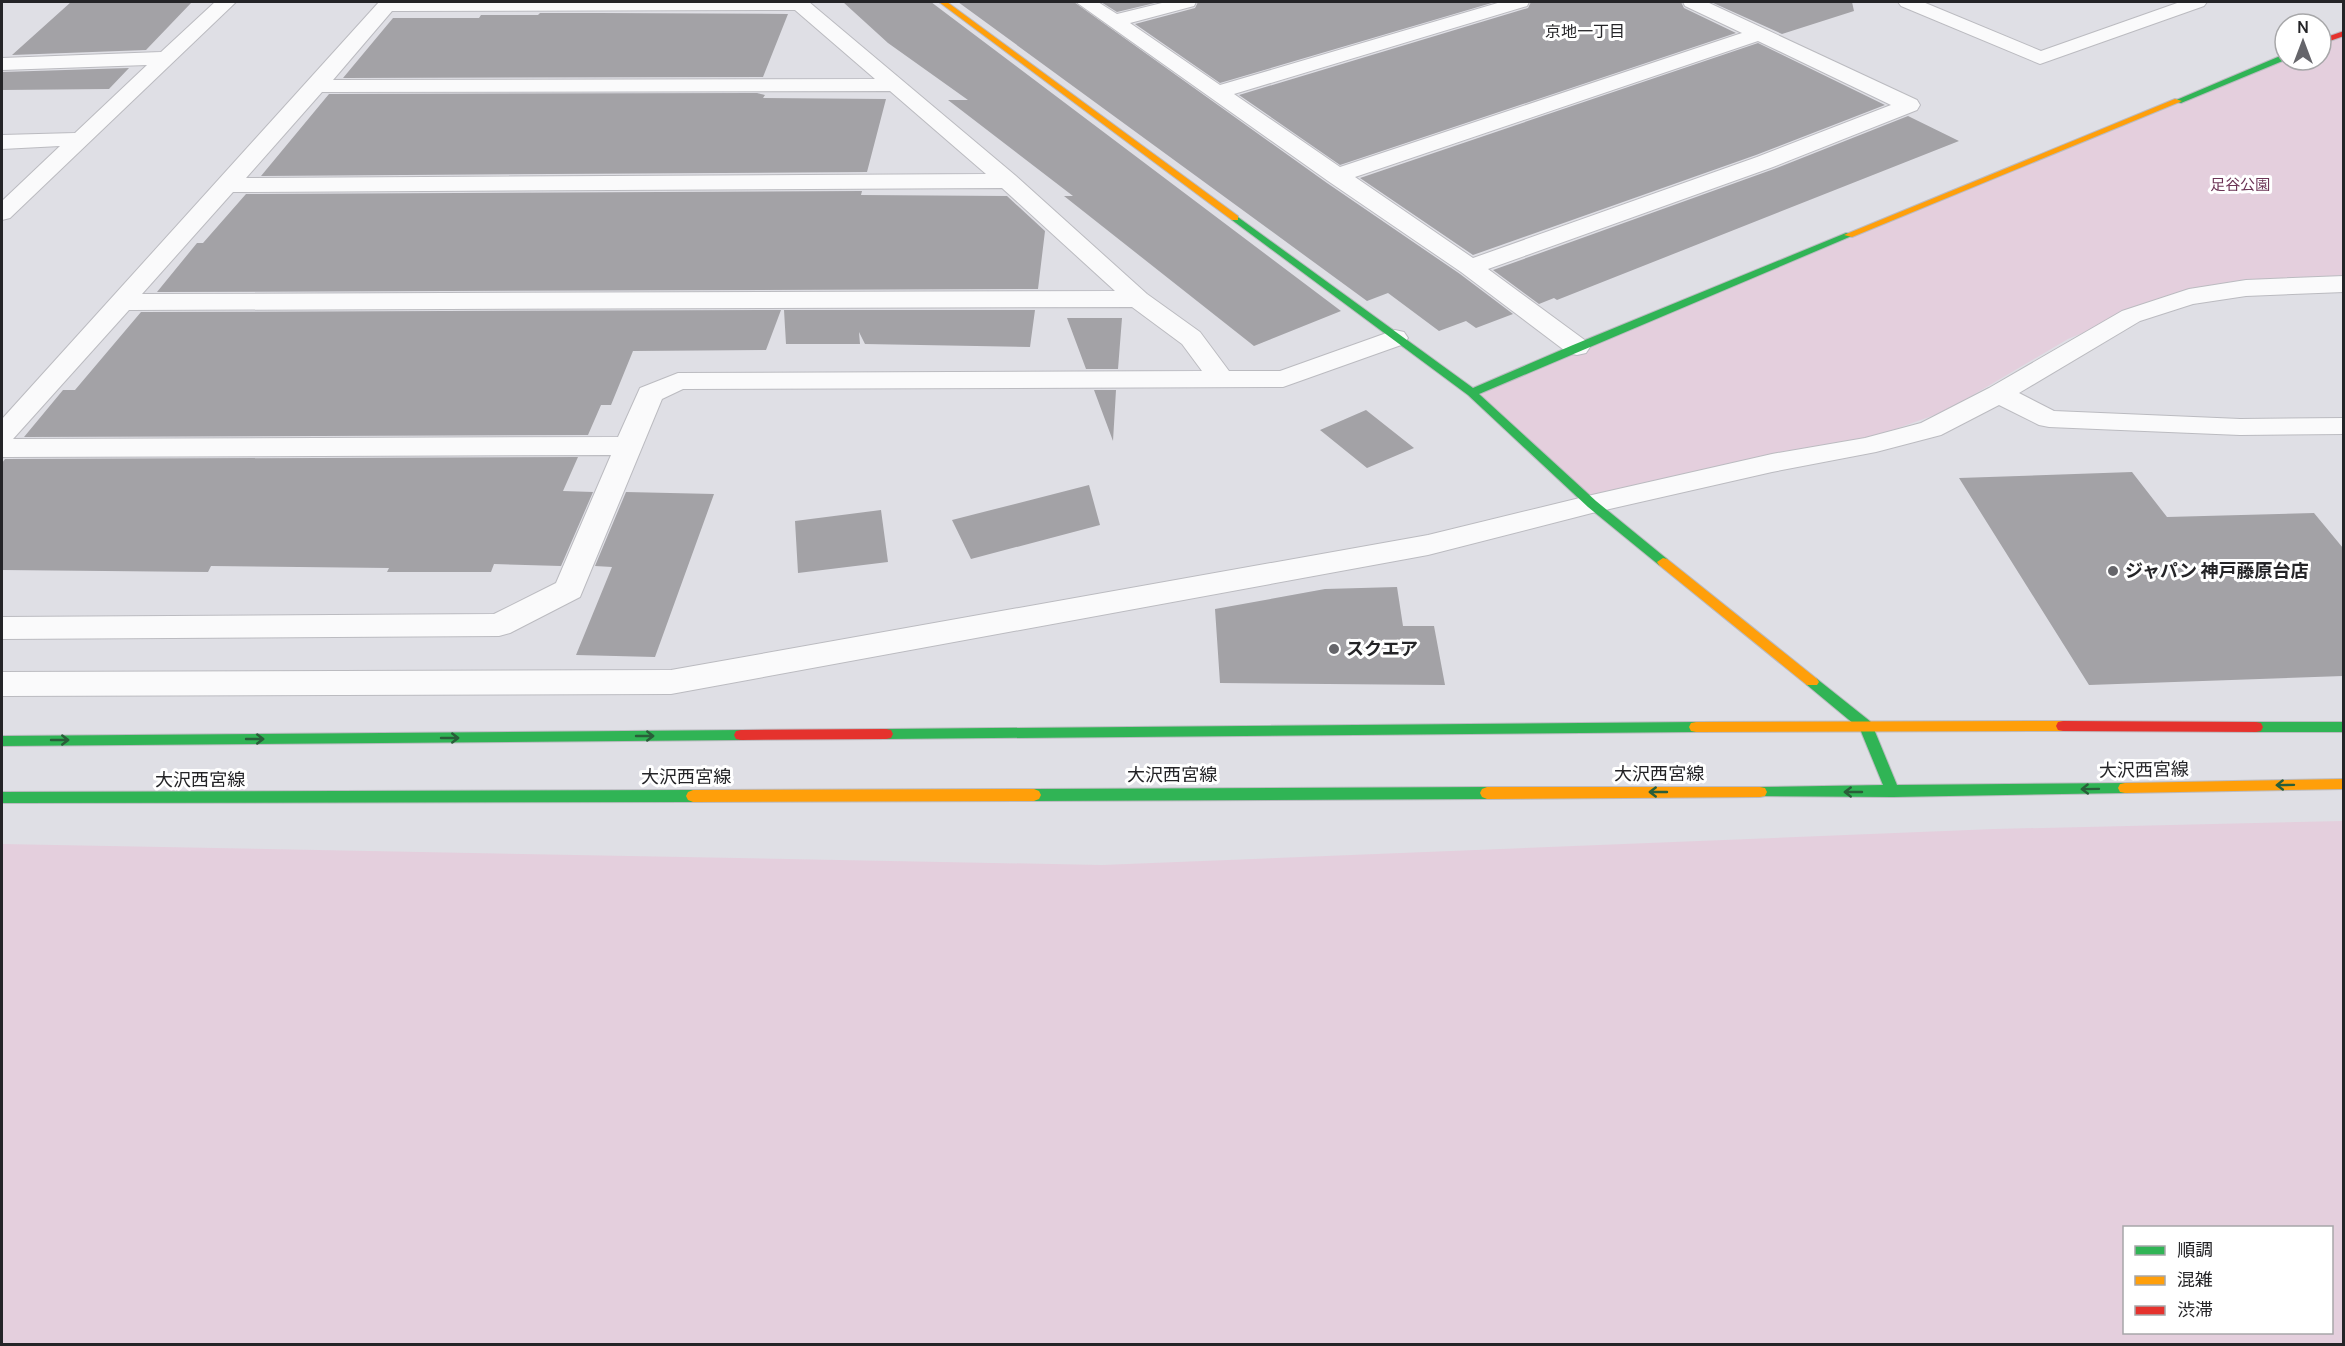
<svg xmlns="http://www.w3.org/2000/svg" width="2345" height="1346" font-family="Manrope,'Noto Sans JP',sans-serif">
<style>
.green{fill:#e4cfdd;fill-rule:evenodd}
.building{fill:#a3a2a6}
.lines{fill:none;stroke-linecap:round;stroke-linejoin:round}
.street-casing{stroke:#bbbbc0;stroke-width:2}
.fast-casing{stroke:#bbbbc0;stroke-width:2}
.slow-casing{stroke:#bbbbc0;stroke-width:2}
.jam-casing{stroke:#bbbbc0;stroke-width:2}
.street{fill:#fafafb;fill-rule:evenodd}
.fast{fill:#30b455;fill-rule:evenodd}
.slow{fill:#ff9f0a;fill-rule:evenodd}
.jam{fill:#e5322d;fill-rule:evenodd}
.oneway{stroke:#295e39}
.poi-dot{fill:#65656a;stroke:#fff;stroke-width:2}
.labels{text-anchor:middle;stroke-width:6;stroke-linejoin:round;paint-order:stroke}
.far-park-label{font-size:15px;fill:#6b3455;stroke:#fff}
.far-neighbourhood-label{font-size:16px;fill:#242427;stroke:#fff}
.poi-label{font-size:18px;font-weight:bold;fill:#242427;stroke:#fff;text-anchor:start}
.street-label{font-size:18px;fill:#242427;stroke:#fff}
</style>
<rect width="100%" height="100%" fill="#dfdfe5"/>
<path class="green" d="M2343,33V275L2178,294L2068,339L1946,411L1848,446L1592,504L1472,393L2285,60H2321V42Z
M2343,821V1344H2V844L1102,865L1994,829ZM2124,1228H2332V1332H2124Z"/>
<path class="building" d="M71,2H192L146,50L12,55Z
M843,2H931L1341,311L1254,346L1064,196H1073L948,100H968L888,43Z
M958,2H1074L1327,183L1460,274L1513,314L1476,328L1466,321L1439,331L1388,293L1367,301Z
M1101,2H1159L1117,12Z
M1198,2H1495L1220,83L1135,24L1195,8Z
M1531,2H1681L1684,8L1736,33L1340,165L1239,95L1528,8Z
M1711,2H1852L1854,11L1782,34Z
M540,13H597L788,14L763,77L343,78L393,18H479L481,15H538Z
M1758,43L1885,105L1756,155L1473,255L1360,178Z
M129,68L109,89L2,90V72Z
M757,93L765,95L763,98L886,99L867,172L261,176L329,94Z
M1908,116L1959,141L1557,300L1554,298L1539,304L1493,270L1774,169Z
M862,191L861,195L1007,196L1045,231L1038,289L157,292L197,243H203L246,194Z
M781,310L766,350L633,351L611,405H601L588,435L24,437L63,390H75L141,312Z
M784,310H1035L1030,347L865,344L859,332L860,344H786Z
M1067,318H1122L1118,369H1086Z
M1094,390H1116L1113,441Z
M1366,410L1414,448L1367,468L1320,430Z
M578,457L563,491L593,492L561,566L494,564L491,572H387L389,568L211,566L208,572L2,570V463L5,459Z
M2132,472L2167,517L2314,513L2343,548V676L2089,685L1959,478Z
M1089,485L1100,525L971,559L952,520Z
M626,492L714,494L655,657L576,655L612,567L595,566Z
M881,510L888,562L798,573L795,521Z
M1397,587L1403,626H1434L1445,685L1220,683L1215,609L1325,589Z"/>
<g class="lines">
<g class="street-casing">
<path id="street" d="M215,2H236L10,218L2,220V201L60,146L2,149V135L75,133L147,65L2,70V58L161,52Z
M379,2H809L1016,176L1147,294L1200,332L1229,371H1280L1395,330L1404,332L1408,338L1404,344L1283,387L683,389L662,399L580,597L510,633L499,636L2,639V617L494,614L556,583L611,455L2,457V419ZM795,10L875,79L333,80L392,11ZM890,91L986,174L246,178L322,92ZM1002,188L1115,291L142,294L233,192ZM1132,307L1182,344L1202,371L678,373L640,388L618,437L13,439L129,310Z
M1076,2H1098L1117,14L1166,2H1196L1194,6L1130,23L1220,85L1501,2H1529L1527,6L1234,94L1340,167L1742,33L1685,6L1683,2H1707L1917,100L1920,105L1917,110L1773,167L1488,269L1586,341L1590,347L1586,353L1577,355L1568,353L1461,272L1328,181ZM1758,41L1891,105L1757,157L1473,258L1355,177Z
M1898,2H1923L2041,51L2180,2H2207L2204,6L2040,64L1901,6Z
M2344,276V292L2246,296L2193,304L2140,321L2019,393L2054,411L2240,419L2344,418V434L2240,435L2049,427L2039,425L1999,405L1941,435L1876,452L1772,472L1592,513L1428,555L671,694L2,696V672L671,670L1428,535L1592,495L1772,454L1865,438L1921,423L1989,388L2122,311L2189,289L2246,280Z"/>
</g>
<g class="fast-casing">
<path id="fast" d="M2285,54V60L2181,103L2174,101Z
M1235,215L1473,388L1573,345L1846,233L1854,235L1479,394L1596,501L1667,559L1669,562L1663,566L1659,565L1588,507L1468,395L1232,220V216Z
M1812,677L1817,679L1871,722L1897,785L2125,783L2130,784L2132,788L2130,792L2125,793L1893,797L1755,796L1753,792L1755,788L1760,787L1883,785L1860,729L1807,685L1805,682Z
M1696,722L1701,723L1703,727L1701,731L1696,732L886,739L881,738L879,734L881,730L886,729Z
M2256,722H2344V732H2256L2251,731L2249,727L2251,723Z
M741,730L746,731L748,735L746,739L741,740L2,746V736Z
M1487,787L1492,789L1494,793L1492,797L1487,799L1034,801L1029,799L1027,795L1029,791L1034,789Z
M693,790L698,792L700,796L698,800L693,802L2,803V792Z"/>
</g>
<g class="slow-casing">
<path id="slow" d="M939,2H947L1238,216V220H1232Z
M2175,99L2182,101L1852,237L1844,235Z
M1663,558L1667,559L1817,679L1819,682L1817,685H1807L1659,565L1657,562Z
M2063,721L2068,722L2070,726L2068,730L2063,731L1696,732L1691,731L1689,727L1691,723L1696,722Z
M2344,779V789L2125,793L2120,792L2118,788L2120,784L2125,783Z
M1487,787H1760L1765,788L1767,792L1765,796L1760,797L1487,799L1482,797L1480,793L1482,789Z
M1034,789L1039,791L1041,795L1039,799L1034,801L693,802L688,800L686,796L688,792L693,790Z"/>
</g>
<g class="jam-casing">
<path id="jam" d="M2344,31V36L2321,44V39Z
M2063,721L2256,722L2261,723L2263,727L2261,731L2256,732L2063,731L2058,730L2056,726L2058,722Z
M886,729L891,730L893,734L891,738L886,739L741,740L736,739L734,735L736,731L741,730Z"/>
</g>
<use href="#street" class="street"/>
<use href="#fast" class="fast"/>
<use href="#slow" class="slow"/>
<use href="#jam" class="jam"/>
</g>
<defs><path id="oneway-shaft" d="M-6 0H5M1.5-3L5.5 0L1.5 3" fill="none" stroke-width="1.6" stroke-linecap="round" stroke-linejoin="round" transform="scale(1.5)"/></defs>
<g class="oneway">
<use href="#oneway-shaft" transform="translate(645 736)"/>
<use href="#oneway-shaft" transform="translate(450 738)"/>
<use href="#oneway-shaft" transform="translate(255 739)"/>
<use href="#oneway-shaft" transform="translate(60 740)"/>
<use href="#oneway-shaft" transform="translate(2285 785) rotate(179)"/>
<use href="#oneway-shaft" transform="translate(2090 789) rotate(179)"/>
<use href="#oneway-shaft" transform="translate(1658 792) rotate(180)"/>
<use href="#oneway-shaft" transform="translate(1853 792) rotate(180)"/>
</g>
<g class="poi-dot">
<circle cx="2113" cy="571" r="6"/>
<circle cx="1334" cy="649" r="6"/>
</g>
<g class="labels">
<g class="far-park-label">
<text x="2240" y="190">足谷公園</text>
</g>
<g class="far-neighbourhood-label">
<text x="1585" y="37">京地一丁目</text>
</g>
<g class="poi-label">
<text x="2125" y="577">ジャパン 神戸藤原台店</text>
<text x="1346" y="655">スクエア</text>
</g>
<g class="street-label">
<text transform="translate(2144 770) rotate(-1)" y="6">大沢西宮線</text>
<text x="1659" y="780">大沢西宮線</text>
<text x="1172" y="781">大沢西宮線</text>
<text x="686" y="783">大沢西宮線</text>
<text x="200" y="786">大沢西宮線</text>
</g>
</g>
<rect width="2345" height="1346" fill="none" stroke="#242427" stroke-width="6"/>
<rect x="2123" y="1226" width="210" height="108" fill="#ffffff" stroke="#a7a7a9" stroke-width="1.5"/>
<rect x="2135" y="1246" width="30" height="9" fill="#30b455" stroke="#a7a7a9" stroke-width="1.5"/>
<text x="2177" y="1256" font-size="18" fill="#242427">順調</text>
<rect x="2135" y="1276" width="30" height="9" fill="#ff9f0a" stroke="#a7a7a9" stroke-width="1.5"/>
<text x="2177" y="1286" font-size="18" fill="#242427">混雑</text>
<rect x="2135" y="1306" width="30" height="9" fill="#e5322d" stroke="#a7a7a9" stroke-width="1.5"/>
<text x="2177" y="1316" font-size="18" fill="#242427">渋滞</text>
<g transform="translate(2303 42)"><circle r="28" fill="#ffffff" stroke="#a7a7a9" stroke-width="1.5"/>
<path d="M0-4.5L10 22L0 15L-10 22Z" fill="#65656a"/>
<text y="-9" font-size="16" font-weight="bold" text-anchor="middle" fill="#242427">N</text>
</g>
</svg>
